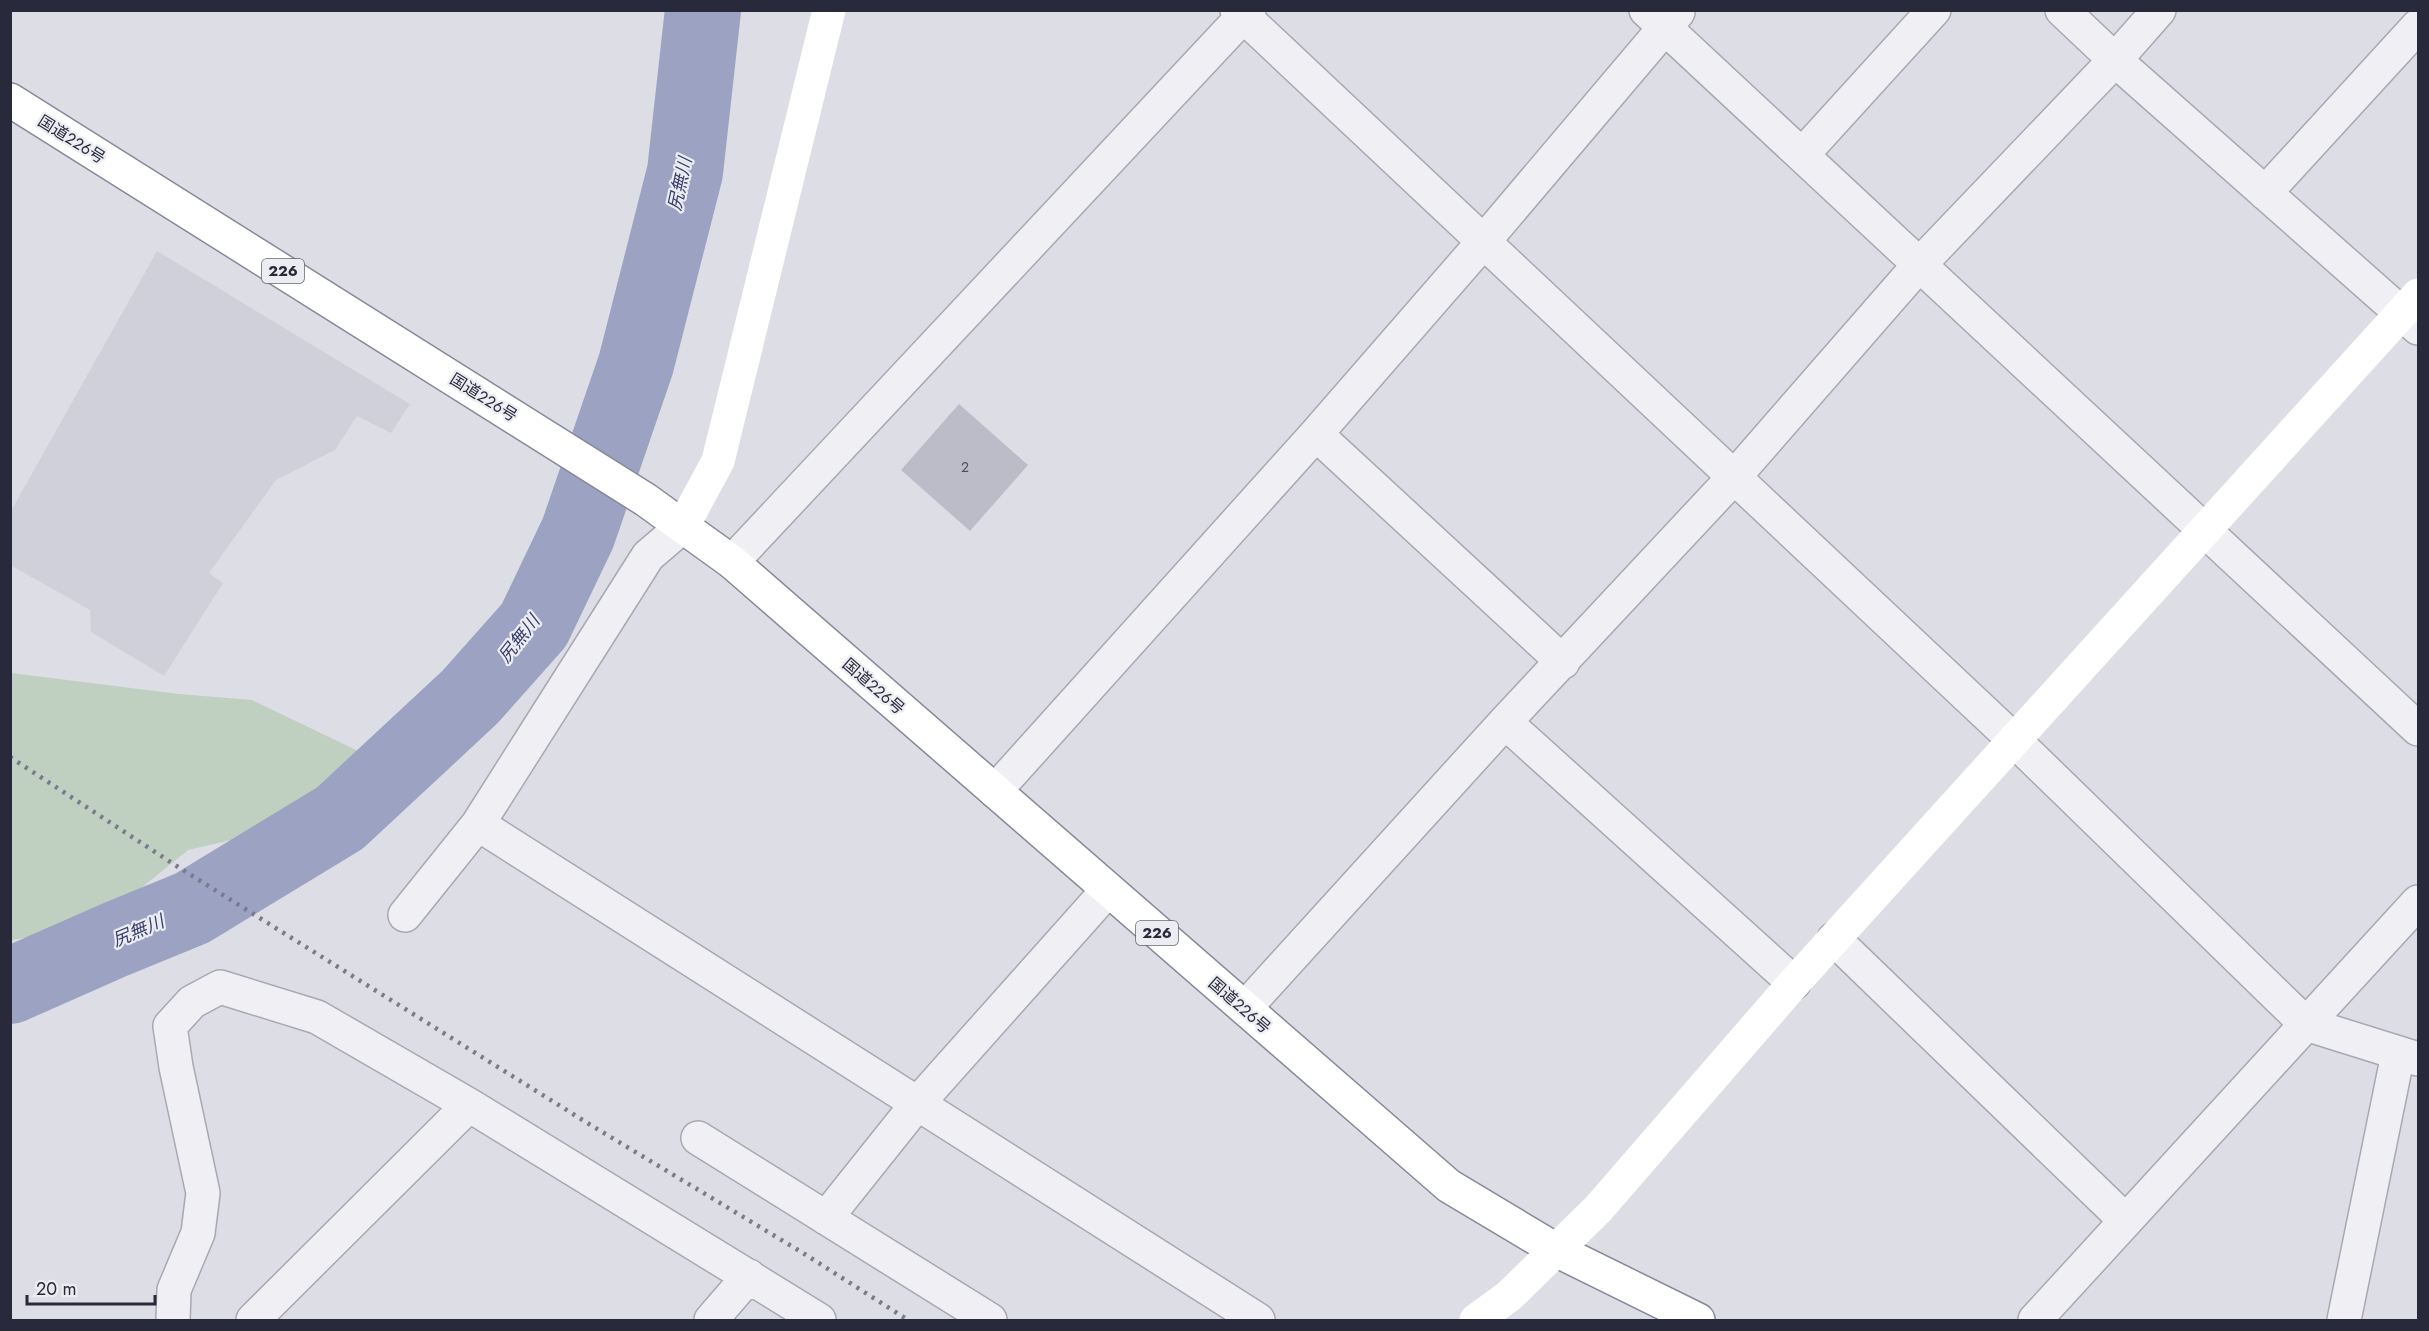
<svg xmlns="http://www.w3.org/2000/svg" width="2429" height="1331" font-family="Jost,'Noto Sans JP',sans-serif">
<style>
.built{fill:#d0d0da}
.green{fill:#bfcfc0}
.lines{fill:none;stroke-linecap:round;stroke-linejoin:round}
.river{stroke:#9ca2c2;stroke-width:76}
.building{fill:#bbbcc8}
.street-casing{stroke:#a7a8b2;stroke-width:36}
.highway-casing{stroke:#86889b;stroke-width:36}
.street{stroke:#f0f0f4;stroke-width:33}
.secondary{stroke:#fff;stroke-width:33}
.highway{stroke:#fff;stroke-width:33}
.rail{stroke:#797a8d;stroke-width:4.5;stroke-dasharray:3 6;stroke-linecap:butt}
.labels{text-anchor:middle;stroke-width:4.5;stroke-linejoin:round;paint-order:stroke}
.number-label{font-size:14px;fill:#4d4e5e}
.shield{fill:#ecedf3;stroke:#636472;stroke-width:1.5}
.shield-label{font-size:15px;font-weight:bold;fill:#28293a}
.street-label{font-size:16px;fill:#28293a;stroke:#ecedf3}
.water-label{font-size:18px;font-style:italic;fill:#373e6a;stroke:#ecedf3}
</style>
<rect width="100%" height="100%" fill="#dddee5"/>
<path class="built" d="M157,251L410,404L391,433L357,416L335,450L276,480L209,573L223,583L164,676L91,632L90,610L10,565L11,511Z"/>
<path class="green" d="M11,673L179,694L252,700L379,761L305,823L188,850L92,928L11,940Z"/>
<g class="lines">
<path class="river" d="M10,986L114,940L192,908L340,818L470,697L534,625L578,533L636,364L685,172L703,10"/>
</g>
<path class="building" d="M959,404L1028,465L970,531L901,470Z"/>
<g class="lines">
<g class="street-casing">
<path id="street" d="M1237,10L2014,740L2306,1024L2418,1059
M1646,10L2418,729
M2062,10L2115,60L2418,328
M1802,155L1934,10
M2265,193L2418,26
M1316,434L1563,662
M732,562L1249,10
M1505,722L1794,983
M995,791L1316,434L1484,241L1678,12
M478,824L1258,1320
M405,915L478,824L648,556L683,526
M1834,939L2125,1220
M1245,1008L1505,722L1735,476L1919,265L2115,60L2159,10
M698,1138L990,1320
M826,1218L917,1104L1107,891
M173,1320L174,1290L198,1233L203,1193L176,1067L170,1026L192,1002L220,987L317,1017L469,1105L819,1320
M253,1320L469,1105
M711,1320L749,1276
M2035,1320L2418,902
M2344,1320L2398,1054"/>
</g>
<g class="highway-casing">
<path id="highway" d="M10,100L646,500L732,562L1449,1186L1556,1250L1698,1320"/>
</g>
<use href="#street" class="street"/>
<path class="secondary" d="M683,526L718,461L829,10
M1476,1320L1509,1296L1598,1209L1794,983L2418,295"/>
<use href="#highway" class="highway"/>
<path class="rail" d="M10,757L175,865L589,1124L803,1253L908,1320"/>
</g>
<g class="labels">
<g class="number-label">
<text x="965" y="472">2</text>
</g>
<g class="shield">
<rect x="262" y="259" width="42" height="24" rx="4.5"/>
<rect x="1136" y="921" width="42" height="24" rx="4.5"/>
</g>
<g class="shield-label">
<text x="283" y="276">226</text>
<text x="1157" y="938">226</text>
</g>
<g class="street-label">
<text transform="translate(72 139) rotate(32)" y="6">国道226号</text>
<text transform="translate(484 397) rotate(32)" y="6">国道226号</text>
<text transform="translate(874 686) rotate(41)" y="6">国道226号</text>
<text transform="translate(1240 1005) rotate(41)" y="6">国道226号</text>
</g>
<g class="water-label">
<text transform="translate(680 184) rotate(-78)" y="6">尻無川</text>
<text transform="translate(519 639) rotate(-52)" y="6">尻無川</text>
<text transform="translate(138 931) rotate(-23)" y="6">尻無川</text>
</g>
</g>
<rect width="2429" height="1331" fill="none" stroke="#28293a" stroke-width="24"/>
<path d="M27 1295v9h128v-9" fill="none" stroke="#28293a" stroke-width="3"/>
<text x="36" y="1295" font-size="18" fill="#28293a" stroke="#ecedf3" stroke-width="4.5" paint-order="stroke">20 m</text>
</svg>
